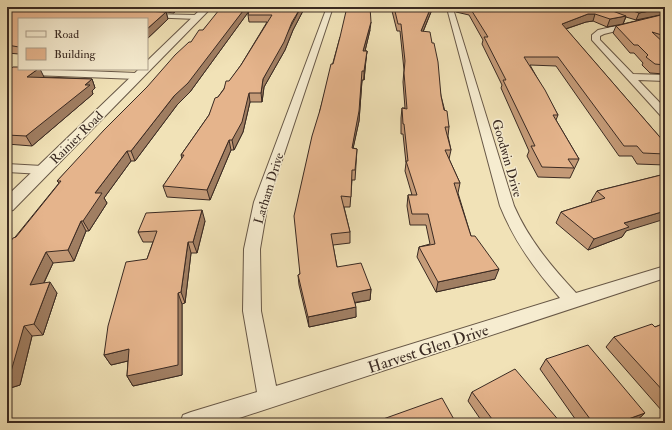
<svg xmlns="http://www.w3.org/2000/svg" width="672" height="430" font-family="'IM FELL Double Pica',serif">
<style>
.lines{fill:none;stroke-linecap:round;stroke-linejoin:round}
.minor-casing{stroke:#685847;stroke-width:2}
.tertiary-casing{stroke:#685847;stroke-width:2}
.minor{fill:#f6ecd0;fill-rule:evenodd}
.tertiary{fill:#f6ecd0;fill-rule:evenodd}
.wall{fill:#c59b78;stroke:#3a2a22}
.shaded-wall{fill:#a07e62;stroke:#3a2a22}
.building{fill:#e5b48c;stroke:#3a2a22}
.labels{text-anchor:middle;stroke-width:3;stroke-linejoin:round;paint-order:stroke}
.street-label{font-size:13px;fill:#3a2a22;stroke:#f6ecd0}
.near-street-label{font-size:16px;fill:#3a2a22;stroke:#f6ecd0}
</style>
<rect width="100%" height="100%" fill="#f1e2b7"/>
<filter id="stains"><feTurbulence type="fractalNoise" baseFrequency=".005" numOctaves="4"/><feColorMatrix values="0 0 0 0 .2 0 0 0 0 .09 0 0 0 0 .02 0 0 0 .5 -.17"/></filter>
<radialGradient id="worn" r=".72"><stop offset=".6" stop-color="#630" stop-opacity="0"/><stop offset="1" stop-color="#630" stop-opacity=".3"/></radialGradient>
<g class="lines">
<g class="minor-casing">
<path id="minor" d="M327,7H333L268,202L260,249L261,311L276,386L560,298C535,270 514,241 500,206L448,12L452,7H459L454,12L514,206C529,240 551,266 576,293L665,266V278L224,423H180L183,415L191,412L257,392L243,311L244,249L254,202Z
M148,14L197,15L200,17L197,19L146,17L145,16Z
M665,15V19L604,34L600,36V40L633,74L665,75V81L638,80L665,108V117L661,116L592,40V35L598,30Z
M7,68L137,73L142,76L137,79L7,74Z
M7,164L42,166L46,167L48,170L46,173L42,174L7,172Z"/>
</g>
<g class="tertiary-casing">
<path id="tertiary" d="M203,7H212L13,210L7,212V196L139,69H147V61Z"/>
</g>
<use href="#minor" class="minor"/>
<use href="#tertiary" class="tertiary"/>
</g>
<path class="wall" d="M7,7H179L174,13L166,12L168,19L147,39V19H19V54L7,53Z
M224,7H305L293,30L285,50L264,87L262,102H250L243,132L234,150H231L210,200L167,197L163,186L182,159L181,155L209,115L218,97L241,65L267,22H249L248,15L249,11L190,92L177,105L135,161H131L104,198L107,203L89,231H86L74,261L53,263L44,283L57,293L43,335L32,336L20,385L7,389V247L59,183L57,181L203,30Z
M391,7H433L423,32L432,43L441,96L449,127L448,136L451,150L449,159L460,183L458,193L471,236L495,279L436,292L417,257L419,247L430,244L426,225H410L407,206L408,195H412L405,171L406,163L403,134H401V118L402,108H405L403,82L404,70L400,31H397Z
M434,7H451L448,10Z
M457,7H665V14L636,20L626,17L623,24L607,27L593,21L586,22L566,29L665,143V165L637,164L632,156H619L556,66L530,65L558,115L556,120L579,159L570,178L538,177L527,156L529,151L501,88L502,85L482,44L483,40L469,15L456,12Z
M665,14V87L660,82L665,74L650,73L642,65L643,63L634,53H630L613,33L616,26Z
M370,30L365,51H367L366,59L364,80H362L359,121L353,148L357,149L355,180H352L350,207H344L350,232V243L333,245L337,267L371,289L370,300L355,303L356,317L309,327L299,285L298,275L300,274L320,110L340,37Z
M7,71L44,77H43L92,79L95,88L92,91L93,94L32,146L7,144Z
M665,174L622,237L588,250L556,223L561,212L592,202L591,201L597,191Z
M205,221L197,253H191L185,303L182,304V375L133,386L127,376L128,361L111,365L104,355L147,259L153,242H143L138,232Z
M665,323V410L662,411L606,347L614,337L655,327Z
M546,359L645,413L635,422L632,423H578L540,369Z
M472,392L561,423H483L468,401Z"/>
<path class="shaded-wall" d="M101,7H106L107,10L104,12L101,8Z
M173,7H179L174,13Z
M246,7H252L190,92L177,105L135,161L131,151L174,96Z
M301,7H305L293,30L285,50L264,87L262,102L261,93L263,79Z
M431,7H433L420,39L421,31Z
M665,8V14L636,20L639,13Z
M166,12L168,19L147,39V29Z
M588,14H595L593,21L586,22L559,31L562,24Z
M626,16L623,24L607,27L610,19Z
M371,22L370,30L363,59V51Z
M367,51L366,59L364,80V71Z
M38,69H40L44,77L32,86L27,77Z
M92,79L95,88L92,91L93,94L32,146L26,136Z
M362,80L359,121L351,158L352,148Z
M249,93L250,102L243,132L234,150L232,140Z
M229,140L231,150L210,200L207,190Z
M127,151L131,161L104,198L107,203L89,231L83,221L95,193Z
M202,210L205,221L197,253L193,242Z
M665,211V219L626,231L622,237L588,250L594,239L624,223Z
M81,221L86,231L74,261L68,250Z
M188,242L191,253L185,303L181,292Z
M46,252L53,263L38,295L30,285Z
M499,269L495,279L436,292L438,282Z
M50,282L57,293L43,335L34,324Z
M371,289L370,300L351,303L352,293Z
M178,293L182,304V375L133,386L127,376Z
M356,307V317L309,327L308,317Z
M24,326L32,336L20,385L7,389V376Z
M129,349L136,359L111,365L104,355Z
M645,413L635,422L632,423H617Z"/>
<path class="building" d="M7,7H101V8L102,9L166,12L147,29V19H19V47L7,45Z
M224,7H246L188,83L174,96L131,151H127L95,193H102L83,221H81L68,250L46,252L30,285L50,282L34,324L24,326L10,375L7,376V247L13,238L16,237L61,181H57L104,130L147,87L175,55L189,42H191L199,30H203L219,10H222Z
M250,7H301L292,22L284,42L263,79L261,93H249L242,122L232,140H229L207,190L163,186L184,155H181L209,115L215,98L218,97L224,89L226,81H229L241,65L272,15H248Z
M347,7H370L371,22L363,51H367L364,71H362L359,111L352,148L357,149L355,170H352L351,197L341,196L350,232L331,234L337,267L361,263L371,289L352,293L356,307L308,317L298,275L300,274L294,216L312,136L320,110L331,64H333L340,37Z
M394,7H431L421,31L430,32L432,43H434L438,62L441,96L444,110L447,111L449,127H445L451,150H445L460,183H454L471,236H475L499,269L438,282L419,247L435,244L428,214H412L408,195H417L406,161H408L404,124H403L402,108L407,109L404,73L405,61L401,24H398Z
M466,7H602L626,16L610,19L595,14H588L562,24L665,143V154L643,153L637,146H624L558,57H524L545,90L558,115H553L579,159H568L574,168L542,167L531,146H535L503,80H506L484,37H488L470,8Z
M621,7H665V8L639,13Z
M665,14V36L652,32L665,44V65L655,64L646,57L648,55L638,45H634L616,26Z
M13,67H19V69H38L27,77L92,79L85,85H90L26,136L7,135V71Z
M665,174V211L624,223L629,227L594,239L561,212L605,198L597,191Z
M202,210L193,242H188L181,292L178,293V365L127,376L129,349L104,355L108,326L126,262L147,259L157,231L138,232L146,213Z
M665,323V393L614,337L652,324L655,327Z
M588,345L645,413L617,423H593L546,359Z
M515,369L561,423H495L472,392Z
M442,398L456,423H372Z"/>
<g class="labels">
<g class="street-label">
<text transform="translate(76 137) rotate(-45)" y="5">Rainier Road</text>
<text transform="translate(508 158) rotate(74)" y="5">Goodwin Drive</text>
<text transform="translate(268 188) rotate(-73)" y="5">Latham Drive</text>
</g>
<g class="near-street-label">
<text transform="translate(428 348) rotate(-18)" y="6">Harvest Glen Drive</text>
</g>
</g>
<rect width="672" height="430" fill="none" stroke="#f1e2b7" stroke-width="24"/>
<rect x="8" y="8" width="656" height="414" fill="none" stroke="#3a2a22" stroke-width="2"/>
<rect x="12" y="12" width="648" height="406" fill="none" stroke="#3a2a22"/>
<rect x="18" y="18" width="130" height="52" fill="#f6ecd0" stroke="#ab9e8a"/>
<rect x="26" y="31" width="20" height="6" fill="#f6ecd0" stroke="#ab9e8a"/>
<text x="54" y="38" font-size="12" fill="#3a2a22">Road</text>
<rect x="26" y="48" width="20" height="12" fill="#e5b48c" stroke="#ab9e8a"/>
<text x="54" y="58" font-size="12" fill="#3a2a22">Building</text>
<rect width="100%" height="100%" filter="url(#stains)"/>
<rect width="100%" height="100%" fill="url(#worn)"/>
</svg>
